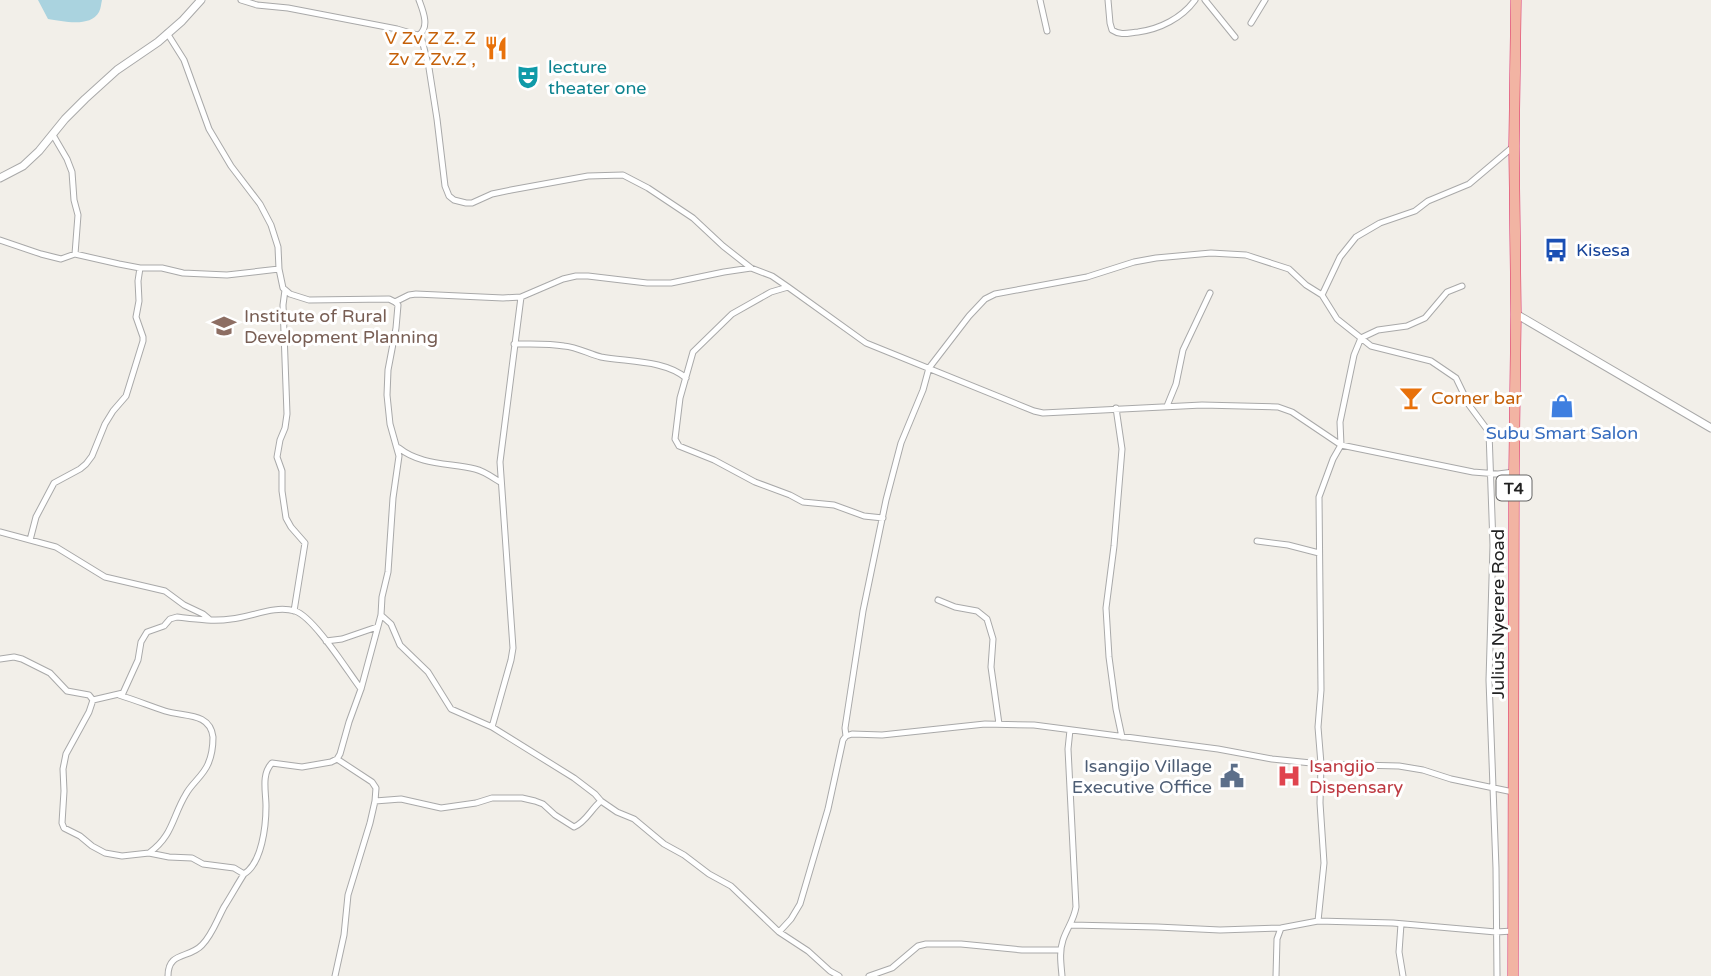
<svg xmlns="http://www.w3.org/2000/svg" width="1711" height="976" font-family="'Varela Round',sans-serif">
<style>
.water{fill:#aad3df}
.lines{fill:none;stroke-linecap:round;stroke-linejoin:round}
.minor-casing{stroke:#a9a9a9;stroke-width:7}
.tertiary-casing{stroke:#a9a9a9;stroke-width:9}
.trunk-casing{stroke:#dc2a67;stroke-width:11}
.minor{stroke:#fff;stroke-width:5}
.tertiary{stroke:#fff;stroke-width:7}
.trunk{stroke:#f2b4a3;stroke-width:10}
.labels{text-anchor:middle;stroke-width:6;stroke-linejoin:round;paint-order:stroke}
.shield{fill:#fff;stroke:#646464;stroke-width:2}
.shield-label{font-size:16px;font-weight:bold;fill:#222}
.food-label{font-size:18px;fill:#c56008;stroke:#fff;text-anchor:end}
.culture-label{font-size:18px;fill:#0d838f;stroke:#fff;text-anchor:start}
.transit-label{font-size:18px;fill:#164399;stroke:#fff;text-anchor:start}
.education-label{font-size:18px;fill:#785e54;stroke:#fff;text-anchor:start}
.shop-label{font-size:18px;fill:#366cbe;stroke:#fff}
.street-label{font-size:18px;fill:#222;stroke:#fff}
.service-label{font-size:18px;fill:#4e5e75;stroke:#fff;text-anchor:end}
.health-label{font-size:18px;fill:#be3a42;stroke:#fff;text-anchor:start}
</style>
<rect width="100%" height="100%" fill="#f2efe9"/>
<path class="water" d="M38,0H102C101,4 101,8 99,12C90,28 63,21 48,19Z"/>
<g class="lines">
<g class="minor-casing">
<path id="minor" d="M241,0L257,5L288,8L397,29L421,36L429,68L437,119L445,186L449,196L454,200L466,203H472L492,194L511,190L588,176L623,175L648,188L693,218L723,246L751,268L772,276L788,287L866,343L1034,411L1043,413L1202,405L1278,407L1292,412L1341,445L1473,472L1498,474L1514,472
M1040,0L1047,31
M1108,0L1110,23L1112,30C1121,36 1128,33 1138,32C1160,29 1182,18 1195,0
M1205,0L1235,37
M1251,23L1265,0
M419,35C430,27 423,11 419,0
M53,135L67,159L72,172L74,200L78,215L75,254
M0,240L41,254L61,259L75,254L119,264L140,268H162L183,273L227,275L279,269
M788,287L771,292L732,314L693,352L680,398L675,439L679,446L714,460L755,482L790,495L803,502L834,505L864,516L883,518
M285,290L283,305L287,414L285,428L280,440L277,457L282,471V491L286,518L291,527L305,543L294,611
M1322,295L1340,257L1356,237L1380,223L1415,211L1428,201L1469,184L1514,146
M395,302L409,295L416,294L503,298L521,297L563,279L576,276H588L647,283H671L724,272L751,268
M514,344C531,344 548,343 564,346C577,347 589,354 601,357C628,362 665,360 686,378
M1167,406L1176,384L1183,350L1210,293
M1116,408L1122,449L1114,546L1106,608L1109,657L1116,709L1122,737
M399,448C420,465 449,463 475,469C484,471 492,477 500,482
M0,532L56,547L105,577L165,591L184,605L203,614L209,619
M30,540L36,517L54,483L80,469L86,464L92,456L105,424L113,411L126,396L143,341V337L136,317L139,301L138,281L140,268
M1257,541L1288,545L1319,553
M938,600L955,607L977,611L987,619L993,639L991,667L999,724
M381,615L391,624L400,645L428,672L451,709L492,727L574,778L595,794L601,801L617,812L634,819L664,844L684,855L709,874L731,886L779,932L808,951L830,971L839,976
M326,641L342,639L377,627
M0,659L14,657L22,659L50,673L67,691L89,695L93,700L89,712L66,754L63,769L64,791L62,823L64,828L80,836L92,846L105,853L122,856L149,853L169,857L192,858L203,864L234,868L244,874C262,863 266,826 266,806C266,792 261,774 272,763L302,767L331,762L337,759L340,754L349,722L361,689L381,615L382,597L388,572L393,498L399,456L390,424L387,395L388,370L396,328L398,305L395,302L389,299L309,300L290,294L283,288L279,269L278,247L271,225L260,204L231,166L209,129L184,60L167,33
M119,695C135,700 150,706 165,711C184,717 210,712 213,737C213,747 212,755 208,764C203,776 192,783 186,794C172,817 173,836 149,853
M93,700L123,693L138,660L141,642L147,632L164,626L170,619L177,617C194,619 214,622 231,619C252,617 274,605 295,611C314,617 348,672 361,689
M492,727L511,660L513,648L500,462L521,297
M846,736L845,728L863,611L886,500L901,443L923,390L929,368L969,316L985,299L995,294L1087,277L1134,262L1156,258L1211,253L1246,255L1289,269L1306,285L1322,295L1337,319L1371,346L1431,361L1456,378L1469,405L1489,432L1493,545L1489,680L1496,868L1497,976
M375,801L401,799L441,808L476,803L492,798H522L535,801L543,804L555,815L574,827C586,822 591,809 601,801
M1318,921L1393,923L1496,932L1513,931
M1401,924L1399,952L1403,976
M1071,925L1157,927L1220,930L1281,928L1318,921L1324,863L1320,803L1321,764L1318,727L1321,690L1319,497L1333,459L1341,445L1340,422L1354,355L1361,338L1378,330L1407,326L1425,318L1447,292L1462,286
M779,932L791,919L800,904L828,809L843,740L846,736L852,734L882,735L985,724L1034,725L1218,749L1272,759L1321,764L1399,766L1423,770L1451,779L1513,792
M168,976C168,951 189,959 202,945C212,935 217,920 224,907C231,896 237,885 244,874
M335,976L344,935L348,895L370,823L375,801L376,788L372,782L337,759
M869,976L892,968L918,946L926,944H961L1022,950H1061
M1062,976C1061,964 1059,952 1063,940C1067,928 1074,920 1076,907L1068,749L1070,730
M1276,976L1277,939L1281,928"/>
</g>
<g class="tertiary-casing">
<path id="tertiary" d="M0,178L23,166L39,151L65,119L85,99L117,70L158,42L182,21L201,0
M1516,314L1711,428"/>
</g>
<g class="trunk-casing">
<path id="trunk" d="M1513,976L1514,472L1516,314L1514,146L1516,0"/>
</g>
<use href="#minor" class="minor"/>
<use href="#tertiary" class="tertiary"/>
<use href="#trunk" class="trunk"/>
</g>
<defs>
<g id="restaurant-bare" transform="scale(1.89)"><path d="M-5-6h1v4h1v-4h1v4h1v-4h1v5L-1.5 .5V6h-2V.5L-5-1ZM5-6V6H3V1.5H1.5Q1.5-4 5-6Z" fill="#e8710a" stroke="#fff" stroke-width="2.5" paint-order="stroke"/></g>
<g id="theatre-bare" transform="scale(1.89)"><path d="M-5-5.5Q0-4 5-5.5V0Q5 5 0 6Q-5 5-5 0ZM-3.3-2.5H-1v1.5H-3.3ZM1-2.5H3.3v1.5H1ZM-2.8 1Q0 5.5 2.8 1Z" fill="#0f9aa8" stroke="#fff" stroke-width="2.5" paint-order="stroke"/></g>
<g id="bus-bare" transform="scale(1.89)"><path d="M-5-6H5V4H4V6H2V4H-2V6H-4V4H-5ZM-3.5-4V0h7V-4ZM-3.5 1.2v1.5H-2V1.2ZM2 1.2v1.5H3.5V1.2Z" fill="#1a4fb4" stroke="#fff" stroke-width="2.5" paint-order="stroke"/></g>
<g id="university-bare" transform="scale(1.89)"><path d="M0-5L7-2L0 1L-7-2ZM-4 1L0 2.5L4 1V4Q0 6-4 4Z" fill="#8d6e63" stroke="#fff" stroke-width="2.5" paint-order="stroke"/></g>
<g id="bar-bare" transform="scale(1.89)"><path d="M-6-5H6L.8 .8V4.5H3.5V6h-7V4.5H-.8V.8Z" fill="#e8710a" stroke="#fff" stroke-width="2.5" paint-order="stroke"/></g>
<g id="shop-bare" transform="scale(1.89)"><path d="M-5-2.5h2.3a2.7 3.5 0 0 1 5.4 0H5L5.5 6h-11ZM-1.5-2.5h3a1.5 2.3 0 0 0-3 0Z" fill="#3f7fe0" stroke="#fff" stroke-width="2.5" paint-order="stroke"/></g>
<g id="civic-bare" transform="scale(1.89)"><path d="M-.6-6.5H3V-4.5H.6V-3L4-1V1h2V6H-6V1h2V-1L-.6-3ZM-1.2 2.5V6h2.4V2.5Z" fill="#5c6f8a" stroke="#fff" stroke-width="2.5" paint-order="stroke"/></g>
<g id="hospital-bare" transform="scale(1.89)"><path d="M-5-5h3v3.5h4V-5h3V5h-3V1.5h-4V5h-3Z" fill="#e0444e" stroke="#fff" stroke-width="2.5" paint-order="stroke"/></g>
</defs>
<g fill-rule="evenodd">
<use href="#restaurant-bare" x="496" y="48"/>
<use href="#theatre-bare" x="528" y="77"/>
<use href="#bus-bare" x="1556" y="250"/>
<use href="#university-bare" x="224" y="326"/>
<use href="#bar-bare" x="1411" y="398"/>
<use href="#shop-bare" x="1562" y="406"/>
<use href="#civic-bare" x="1232" y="776"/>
<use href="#hospital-bare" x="1289" y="776"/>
</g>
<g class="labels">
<rect class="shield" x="1496.5" y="475.5" width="35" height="25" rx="5"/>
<g class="shield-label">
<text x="1514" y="494">T4</text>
</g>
<g class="food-label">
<text x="476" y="44">V Zv Z Z. Z<tspan x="476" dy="21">Zv Z Zv.Z ,</tspan></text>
<text x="1431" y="404" text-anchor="start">Corner bar</text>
</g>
<g class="culture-label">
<text x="548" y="73">lecture<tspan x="548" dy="21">theater one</tspan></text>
</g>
<g class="transit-label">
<text x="1576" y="256">Kisesa</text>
</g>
<g class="education-label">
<text x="244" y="322">Institute of Rural<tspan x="244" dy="21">Development Planning</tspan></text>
</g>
<g class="shop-label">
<text x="1562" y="439">Subu Smart Salon</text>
</g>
<g class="street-label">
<text transform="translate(1498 614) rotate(-90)" y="6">Julius Nyerere Road</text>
</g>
<g class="service-label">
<text x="1212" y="772">Isangijo Village<tspan x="1212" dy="21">Executive Office</tspan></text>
</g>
<g class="health-label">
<text x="1309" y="772">Isangijo<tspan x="1309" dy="21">Dispensary</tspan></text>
</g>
</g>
</svg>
